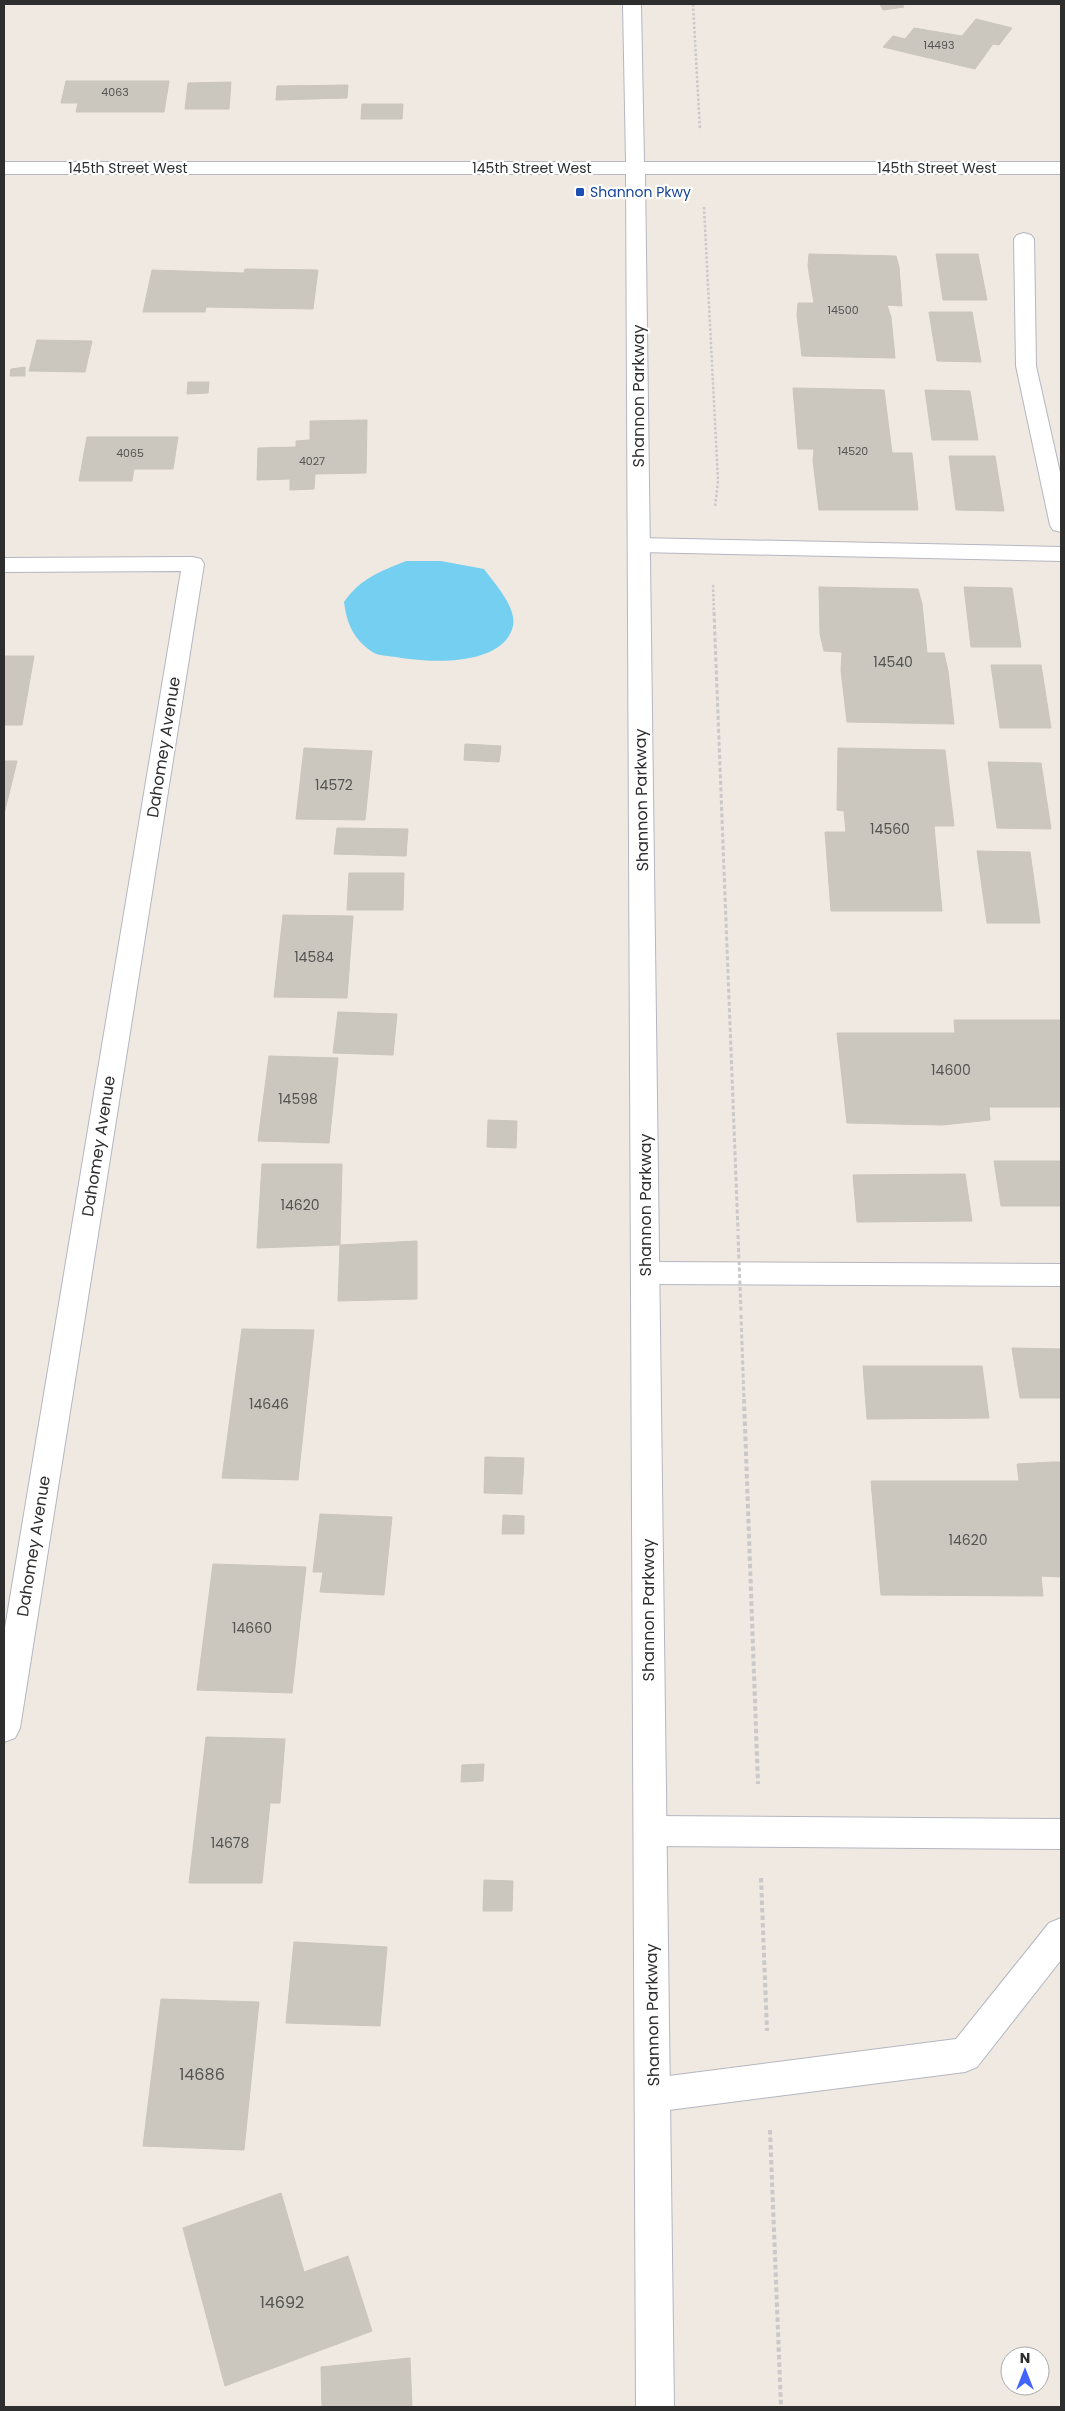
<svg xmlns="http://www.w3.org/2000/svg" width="1065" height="2411" font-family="Poppins,sans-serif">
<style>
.water{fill:#75cff0}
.building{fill:#cbc7bf;stroke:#cbc5ba}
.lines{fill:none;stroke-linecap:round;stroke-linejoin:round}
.lane-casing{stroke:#b4b7c1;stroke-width:2}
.street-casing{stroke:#b4b7c1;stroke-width:2}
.secondary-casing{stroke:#b4b7c1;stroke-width:2}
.path-far2{stroke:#c9c9c9;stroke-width:2.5;stroke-dasharray:2.5 2;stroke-linecap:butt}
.path-far1{stroke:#c9c9c9;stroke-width:3;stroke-dasharray:4 2.5;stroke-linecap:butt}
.path{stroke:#c9c9c9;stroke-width:4;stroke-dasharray:4.5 3;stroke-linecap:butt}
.lane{fill:#fff;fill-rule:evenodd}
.street{fill:#fff;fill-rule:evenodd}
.secondary{fill:#fff;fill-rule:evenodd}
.path-bridge{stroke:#c9c9c9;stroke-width:3;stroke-dasharray:4 2.5;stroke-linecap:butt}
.transit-dot{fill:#1a4fb4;stroke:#fff;stroke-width:2}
.labels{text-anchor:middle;stroke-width:4.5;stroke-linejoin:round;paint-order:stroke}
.far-number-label{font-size:11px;fill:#555452}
.far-street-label{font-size:14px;fill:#2e2e2e;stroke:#fff}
.far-transit-label{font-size:14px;fill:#164399;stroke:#fff;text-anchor:start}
.number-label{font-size:14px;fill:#555452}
.street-label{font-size:16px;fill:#2e2e2e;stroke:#fff}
.near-number-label{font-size:16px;fill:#555452}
</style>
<rect width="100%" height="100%" fill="#efe9e1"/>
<path class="water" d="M406,561H441L484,569C494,583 517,607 513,626C503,667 428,663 396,657C390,656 380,656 374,653C354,640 347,625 344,602C361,578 379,572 406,561Z"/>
<path class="building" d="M880,4H902L904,7L883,10Z
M976,19L1012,28L999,45L993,44L975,69L883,47L893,36L905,39L914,28L962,36Z
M66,81H169L164,112H76L78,103H61Z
M231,82L229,109H185L188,83Z
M348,85L347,98L276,100L277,86Z
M362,104H403L402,119H361Z
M809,254L896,256L899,267L902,306L887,305L891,317L895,358L802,356L797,315L798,303H814L808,266Z
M936,254H978L987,300H943Z
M245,269L318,270L313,309L206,307L205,312H143L152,270L244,273Z
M929,312H972L981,362L937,361Z
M37,340L92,341L85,372L29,371Z
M25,367V376H10L11,369Z
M188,382H209L208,393L187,394Z
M793,388L884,390L892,453H912L918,510H819L813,461L814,449H798Z
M925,390L970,391L978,440H932Z
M367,420L366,473L315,474L314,489L290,490V479L257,480L258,448L296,447V441L310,440V421Z
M87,437H178L173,469H134L132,481H79Z
M949,456H995L1004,511L956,510Z
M819,587L918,589L922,604L927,653H944L948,671L954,724L847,722L841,670L842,652L824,651L820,634Z
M964,587L1012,588L1021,647H971Z
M4,656H34L22,725H4Z
M991,665H1041L1051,728H1000Z
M465,744L501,746L499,762L464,760Z
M304,748L372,751L365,820L296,819Z
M838,748L945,750L954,826H934L942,911H831L825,832H846L844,811L837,810Z
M4,761H17L4,814Z
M988,762L1041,763L1051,829L997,828Z
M337,828L408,829L406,856L334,854Z
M977,851L1030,852L1040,923H987Z
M349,873H404L403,910H347Z
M283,915L353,916L347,998L274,997Z
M338,1012L397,1014L393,1055L333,1053Z
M954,1020H1061V1107H989L990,1120L942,1125L847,1123L837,1033H955Z
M269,1056L338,1058L329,1143L258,1141Z
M488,1120L517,1121L516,1148L487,1147Z
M994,1161H1061V1206H1001Z
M262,1164H342L340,1245L257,1248Z
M965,1174L972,1221L857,1222L853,1175Z
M417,1241V1299L338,1301L340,1245Z
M242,1329L314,1330L298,1480L222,1478Z
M1012,1348L1061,1349V1398H1020Z
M863,1366H982L989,1418L867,1419Z
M485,1457L524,1458L522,1494L484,1493Z
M1052,1462H1061V1577L1041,1576L1043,1596L881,1595L871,1481H1019L1017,1464Z
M320,1514L392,1517L384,1595L320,1592L323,1572H313Z
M503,1515L524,1516V1534H502Z
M213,1564L306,1567L292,1693L197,1690Z
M206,1737L285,1739L280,1803H270L262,1883H189Z
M484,1764L483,1781L461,1782L462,1765Z
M484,1880L513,1881L512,1911H483Z
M294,1942L387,1947L380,2026L286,2023Z
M161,1999L259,2002L244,2150L143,2146Z
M281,2193L304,2272L348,2256L372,2331L225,2386L183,2228Z
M410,2358L412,2407H322L321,2367Z"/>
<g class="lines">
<g class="lane-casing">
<path id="lane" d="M1024,233L1031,235L1034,239L1036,366L1061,477V532L1053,530L1050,525L1016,366L1014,239L1017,235Z
M639,538L1061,547V561L639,552L631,550L628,545L631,540Z
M646,1262L1061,1264V1286L646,1284L636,1281L632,1273L636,1265Z
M650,1816L1061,1819V1849L650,1846L638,1842L634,1831L638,1820Z
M1061,1918V1960L977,2067L965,2072L653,2112L641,2107L636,2095L641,2083L653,2078L956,2039L1049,1923Z"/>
</g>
<g class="street-casing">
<path id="street" d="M193,557L201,559L204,564L20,1728L15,1738L4,1742V1634L181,571L4,572V558Z"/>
</g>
<g class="secondary-casing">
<path id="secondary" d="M623,4H641L644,162H1061V174H645L674,2407H636L626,174H4V162H626Z"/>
</g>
<path class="path-far2" d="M693,4L700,130
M704,207L718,481L715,507
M713,585L714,613"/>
<path class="path-far1" d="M714,612L738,1231
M741,1315L744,1400"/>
<path class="path" d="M744,1399L758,1784
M761,1878L767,2031
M770,2130L781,2407"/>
<use href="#lane" class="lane"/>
<use href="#street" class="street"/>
<use href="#secondary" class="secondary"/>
<path class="path-bridge" d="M738,1235L741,1312"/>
</g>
<rect class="transit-dot" x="575" y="187" width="10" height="10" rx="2.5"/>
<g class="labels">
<g class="far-number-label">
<text x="939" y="49">14493</text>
<text x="115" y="96">4063</text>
<text x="843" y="314">14500</text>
<text x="853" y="455">14520</text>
<text x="130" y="457">4065</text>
<text x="312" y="465">4027</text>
</g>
<g class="far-street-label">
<text x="128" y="173">145th Street West</text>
<text x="532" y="173">145th Street West</text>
<text x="937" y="173">145th Street West</text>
</g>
<g class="far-transit-label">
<text x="590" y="197">Shannon Pkwy</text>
</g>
<g class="number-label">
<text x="893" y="667">14540</text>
<text x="334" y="790">14572</text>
<text x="890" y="834">14560</text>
<text x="314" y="962">14584</text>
<text x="951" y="1075">14600</text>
<text x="298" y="1104">14598</text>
<text x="300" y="1210">14620</text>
<text x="269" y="1409">14646</text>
<text x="968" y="1545">14620</text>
<text x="252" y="1633">14660</text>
<text x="230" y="1848">14678</text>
</g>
<g class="street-label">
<text transform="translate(638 396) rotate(-90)" y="6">Shannon Parkway</text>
<text transform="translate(163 747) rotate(-81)" y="6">Dahomey Avenue</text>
<text transform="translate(641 800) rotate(-91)" y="6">Shannon Parkway</text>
<text transform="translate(98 1146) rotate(-81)" y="6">Dahomey Avenue</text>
<text transform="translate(645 1205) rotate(-90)" y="6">Shannon Parkway</text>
<text transform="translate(33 1546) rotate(-81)" y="6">Dahomey Avenue</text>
<text transform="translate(648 1610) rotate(-90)" y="6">Shannon Parkway</text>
<text transform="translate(652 2015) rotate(-91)" y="6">Shannon Parkway</text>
</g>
<g class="near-number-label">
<text x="202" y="2080">14686</text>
<text x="282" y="2308">14692</text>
</g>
</g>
<rect width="1065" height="2411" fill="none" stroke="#2e2e2e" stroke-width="10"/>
<g transform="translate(1025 2371)"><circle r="24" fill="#ffffff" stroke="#ababab"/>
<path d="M0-4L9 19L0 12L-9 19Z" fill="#4264fb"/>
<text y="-8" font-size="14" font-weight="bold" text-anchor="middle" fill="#2e2e2e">N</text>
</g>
</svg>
